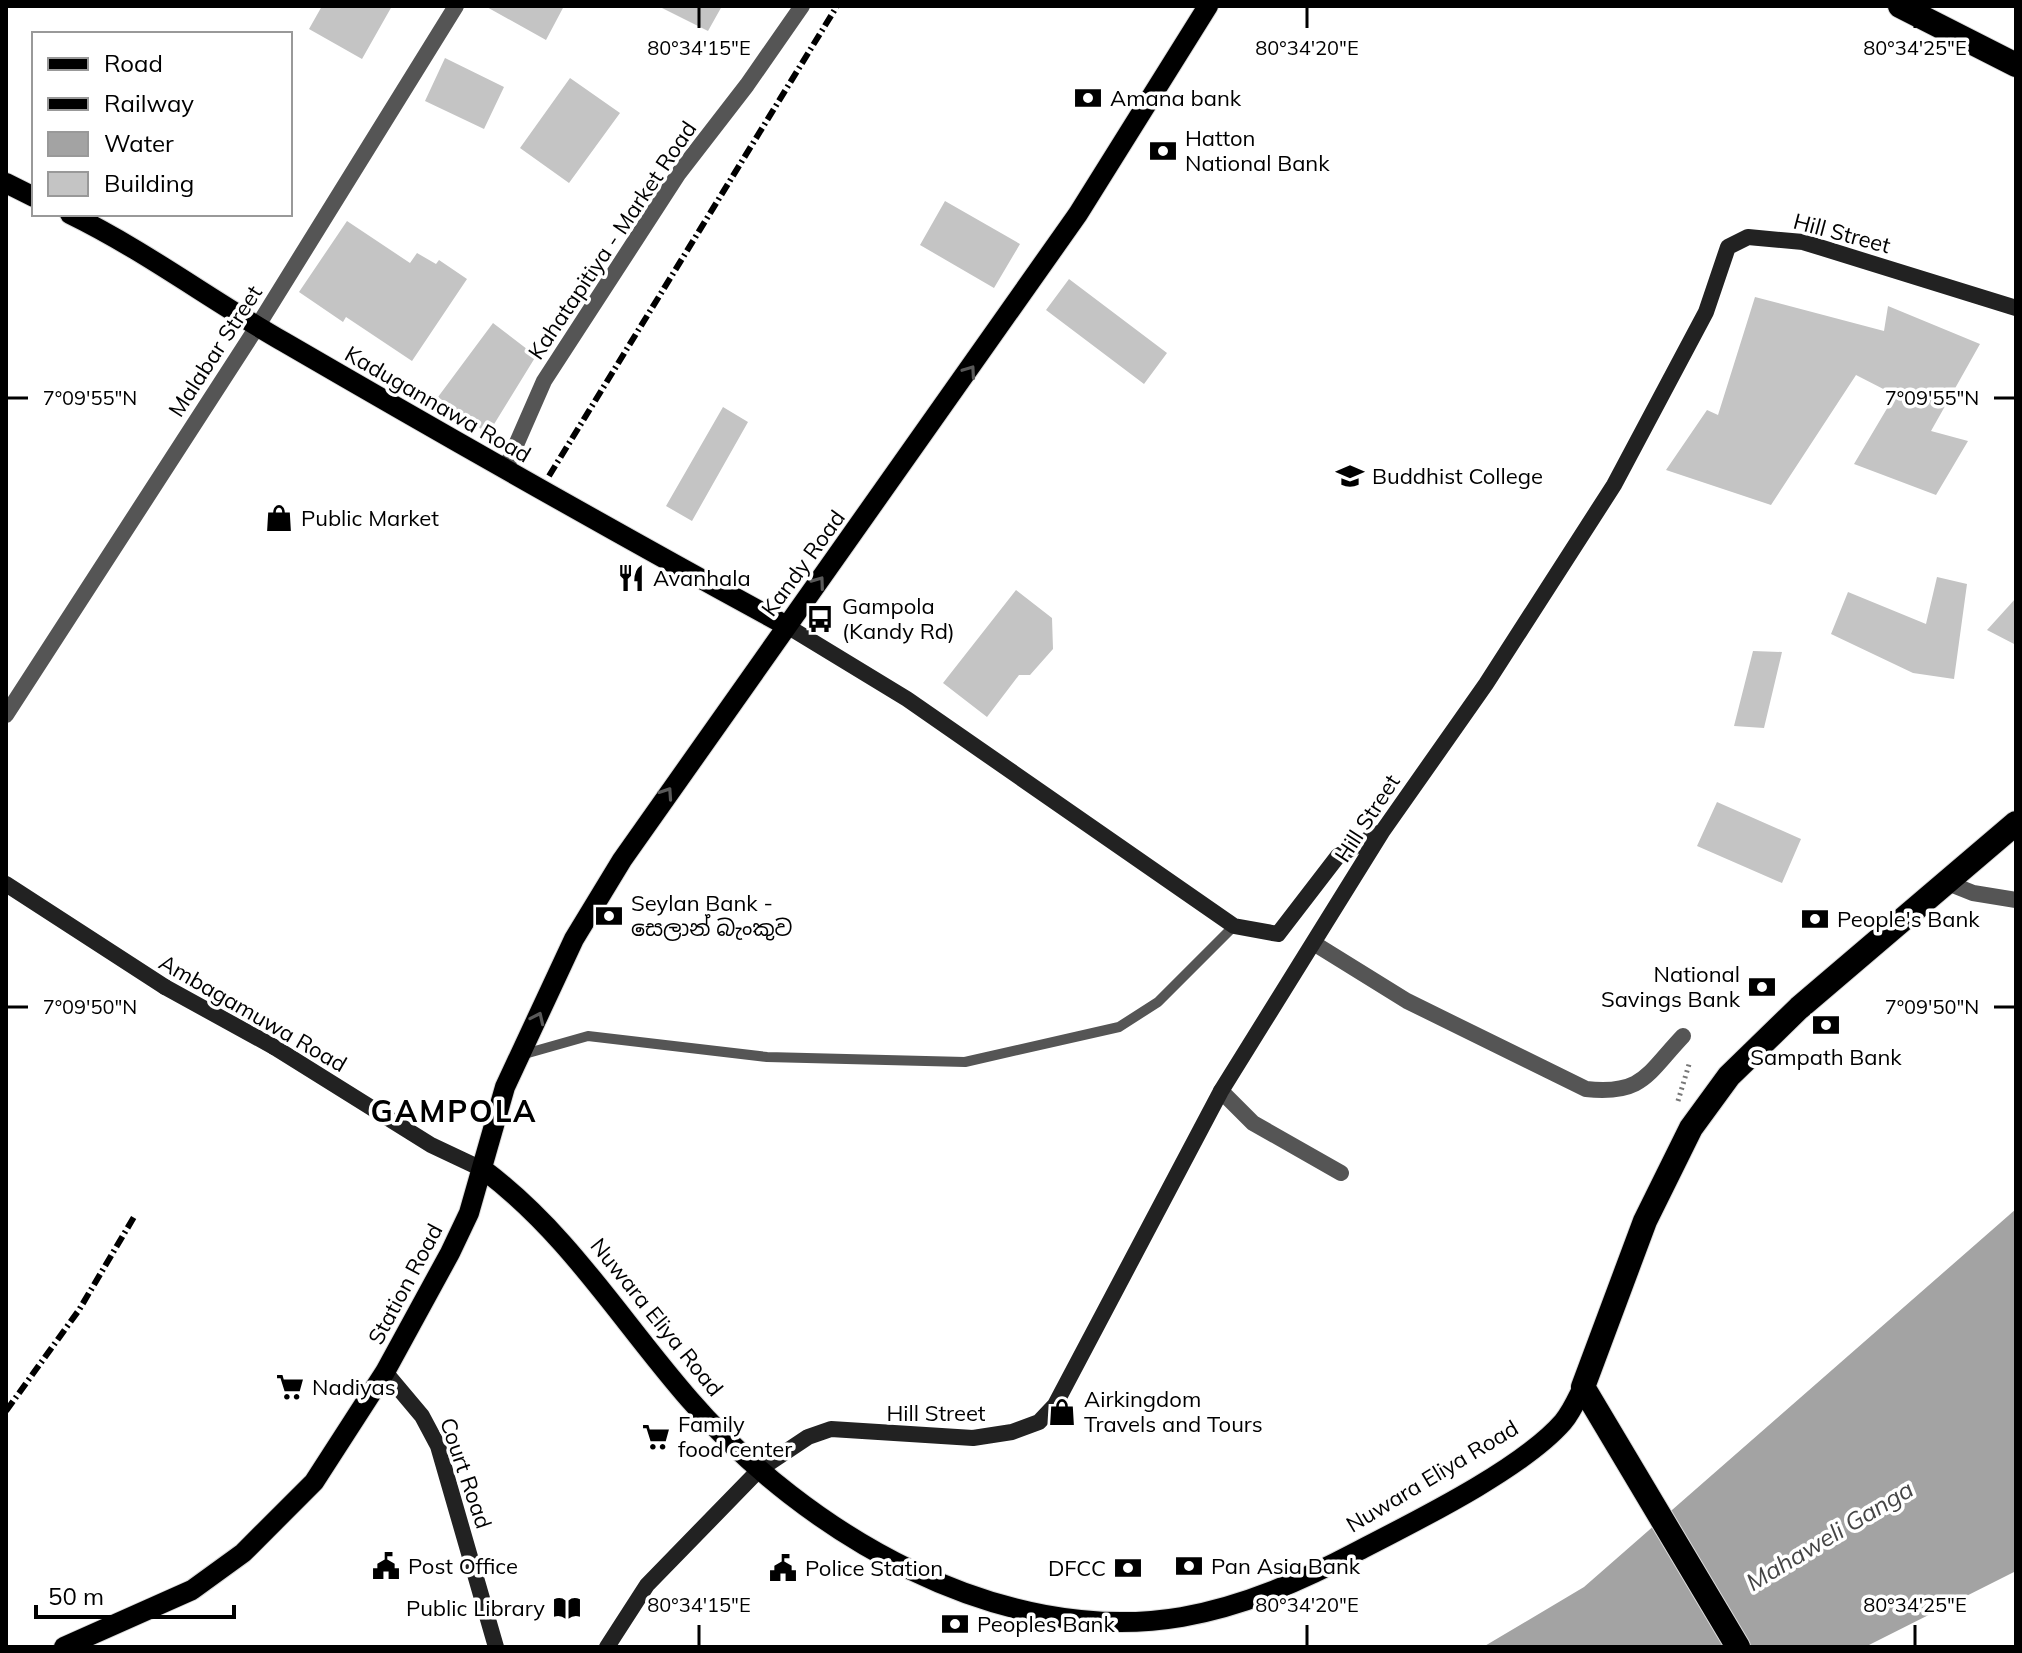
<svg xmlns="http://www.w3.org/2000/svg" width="2022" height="1653" font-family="Mulish,'Noto Sans Sinhala',sans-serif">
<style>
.water{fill:#a3a3a3}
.building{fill:#c4c4c4}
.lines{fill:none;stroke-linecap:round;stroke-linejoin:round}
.primary-casing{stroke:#dbdbdb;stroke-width:22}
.highway-casing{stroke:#dbdbdb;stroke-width:26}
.path{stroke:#777;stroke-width:5;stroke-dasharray:2 4;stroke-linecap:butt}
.lane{stroke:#555;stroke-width:10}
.street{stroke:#555;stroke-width:16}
.secondary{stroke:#222;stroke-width:16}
.primary{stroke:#000;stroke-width:20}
.highway{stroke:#000;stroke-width:24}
.rail{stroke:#000;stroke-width:6;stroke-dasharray:12 4 2 4;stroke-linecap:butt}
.secondary-bridge{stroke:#222;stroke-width:16}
.oneway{stroke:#595959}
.ticks{fill:none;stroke:#000;stroke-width:3}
.labels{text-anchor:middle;stroke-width:7;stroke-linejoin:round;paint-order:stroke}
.poi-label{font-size:22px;fill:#000;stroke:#fff;text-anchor:start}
.street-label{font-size:22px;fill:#000;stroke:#fff}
.water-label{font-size:24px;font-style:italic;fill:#444;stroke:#fff}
.district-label{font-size:30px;font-weight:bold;letter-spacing:2px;fill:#000;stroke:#fff}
.ticks-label{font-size:20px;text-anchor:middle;fill:#000;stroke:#fff;stroke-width:7;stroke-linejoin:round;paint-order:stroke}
</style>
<rect width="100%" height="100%" fill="#fff"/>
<path class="water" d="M2016,1209V1571L1865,1647H1483L1584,1587Z"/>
<path class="building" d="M322,6H392L362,59L309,29Z
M485,6H564L546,40Z
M658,6H722L708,31Z
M445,58L504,87L484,129L425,101Z
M570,78L620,113L569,183L520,148Z
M945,201L1020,244L994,288L920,245Z
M347,221L410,263L417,253L436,264L439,260L467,279L412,361L346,317L343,322L299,292Z
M1069,279L1167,353L1144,384L1046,310Z
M1755,297L1884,331L1888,306L1980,344L1931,431L1968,441L1936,495L1854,464L1895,395L1856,375L1771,505L1666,470L1707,410L1718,415Z
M493,323L536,356L488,434L438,397Z
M723,407L748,422L692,521L666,506Z
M1937,577L1967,584L1954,679L1913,673L1831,634L1848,592L1926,624Z
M1016,590L1052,618L1053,649L1030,675H1019L987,717L943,683Z
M2016,598V645L1987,630Z
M1753,651L1782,652L1764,728L1734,726Z
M1717,802L1801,839L1782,883L1697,846Z"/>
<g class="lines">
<g class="primary-casing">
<path id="primary" d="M6,183L34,197
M70,214C144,250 212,301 284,342C451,439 618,534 787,626
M484,1170C569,1234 621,1321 690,1400C805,1533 1000,1648 1182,1617C1245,1606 1303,1580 1358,1551C1416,1521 1522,1469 1563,1422C1572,1411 1577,1399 1583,1387
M64,1647L192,1590L243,1553L314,1482L385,1372L450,1253L469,1213L505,1087L574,939L622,860L1078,214L1208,6"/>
</g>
<g class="highway-casing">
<path id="highway" d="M1900,6L2016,65
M1738,1647L1583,1387L1645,1221L1691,1128L1729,1076L1799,1008L2016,823"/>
</g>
<path class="path" d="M1678,1101L1690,1061"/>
<path class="lane" d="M521,1055L588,1036L767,1057L965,1062L1119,1027L1158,1002L1234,926"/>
<path class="street" d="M505,470L544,381L679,173L747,85L802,6
M6,715L257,327L456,6
M1948,883L1973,893L2016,900
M1315,944L1407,1001L1586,1089C1643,1095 1647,1074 1683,1036
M1221,1091L1253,1123L1341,1173"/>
<path class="secondary" d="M787,626L907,699L1234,926L1278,934L1338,856L1381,832
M6,884L165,987
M274,1047L431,1145L484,1170
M385,1372L422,1416L438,1446L496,1647
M607,1647L647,1585L760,1469L808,1437L831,1429L973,1438L1012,1432L1039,1422L1055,1405L1221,1091L1382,832L1486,684L1614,485L1706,312L1728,247L1748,237L1803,242L2016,308"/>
<use href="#primary" class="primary"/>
<use href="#highway" class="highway"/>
<path class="rail" d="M549,476L837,6
M6,1411L79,1310L134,1217"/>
<path class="secondary-bridge" d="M165,987L274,1047"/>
</g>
<defs><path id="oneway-chevron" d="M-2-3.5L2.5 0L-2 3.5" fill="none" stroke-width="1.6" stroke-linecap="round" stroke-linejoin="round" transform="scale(2)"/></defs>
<g class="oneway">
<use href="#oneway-chevron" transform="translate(970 371) rotate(-55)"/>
<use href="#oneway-chevron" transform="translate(819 582) rotate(-54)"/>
<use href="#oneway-chevron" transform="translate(667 793) rotate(-56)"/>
<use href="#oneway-chevron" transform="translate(538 1018) rotate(-65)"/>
</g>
<path class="ticks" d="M699,8V28M1307,8V28M1915,8V28M8,398H28M1994,398H2014M8,1007H28M1994,1007H2014M699,1625V1645M1307,1625V1645M1915,1625V1645"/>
<defs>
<g id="bank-bare" transform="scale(2.16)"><path d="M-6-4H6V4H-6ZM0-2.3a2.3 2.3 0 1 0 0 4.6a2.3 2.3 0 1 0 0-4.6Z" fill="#000" stroke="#fff" stroke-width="2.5" paint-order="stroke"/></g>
<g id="school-bare" transform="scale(2.16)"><path d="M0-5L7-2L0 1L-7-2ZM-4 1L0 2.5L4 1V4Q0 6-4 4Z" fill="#000" stroke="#fff" stroke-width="2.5" paint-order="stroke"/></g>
<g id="shop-bare" transform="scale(2.16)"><path d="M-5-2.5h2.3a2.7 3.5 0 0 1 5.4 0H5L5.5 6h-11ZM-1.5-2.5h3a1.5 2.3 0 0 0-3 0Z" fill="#000" stroke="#fff" stroke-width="2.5" paint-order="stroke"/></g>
<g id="restaurant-bare" transform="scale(2.16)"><path d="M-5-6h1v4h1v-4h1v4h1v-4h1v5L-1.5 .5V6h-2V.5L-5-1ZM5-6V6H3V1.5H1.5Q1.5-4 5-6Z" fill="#000" stroke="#fff" stroke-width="2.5" paint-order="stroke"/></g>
<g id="bus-bare" transform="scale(2.16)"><path d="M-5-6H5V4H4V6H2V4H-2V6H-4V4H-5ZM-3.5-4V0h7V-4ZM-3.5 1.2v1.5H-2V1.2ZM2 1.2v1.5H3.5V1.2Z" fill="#000" stroke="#fff" stroke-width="2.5" paint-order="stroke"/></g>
<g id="supermarket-bare" transform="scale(2.16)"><path d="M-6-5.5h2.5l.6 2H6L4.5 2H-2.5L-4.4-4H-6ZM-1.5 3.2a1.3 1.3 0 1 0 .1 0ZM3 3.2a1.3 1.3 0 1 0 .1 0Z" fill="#000" stroke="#fff" stroke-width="2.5" paint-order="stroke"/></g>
<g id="civic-bare" transform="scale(2.16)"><path d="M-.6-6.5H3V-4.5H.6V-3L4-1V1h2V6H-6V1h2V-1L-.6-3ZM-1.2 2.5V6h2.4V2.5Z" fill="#000" stroke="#fff" stroke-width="2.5" paint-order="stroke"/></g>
<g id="library-bare" transform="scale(2.16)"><path d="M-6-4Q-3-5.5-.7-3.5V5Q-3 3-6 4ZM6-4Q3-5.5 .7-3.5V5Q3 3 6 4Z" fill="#000" stroke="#fff" stroke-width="2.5" paint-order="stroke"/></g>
</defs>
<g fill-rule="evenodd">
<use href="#bank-bare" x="1088" y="98"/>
<use href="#bank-bare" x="1163" y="151"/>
<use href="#school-bare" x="1350" y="476"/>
<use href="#shop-bare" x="279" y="518"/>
<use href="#restaurant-bare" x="631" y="578"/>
<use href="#bus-bare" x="820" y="619"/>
<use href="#bank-bare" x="609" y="916"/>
<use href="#bank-bare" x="1815" y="919"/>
<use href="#bank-bare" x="1762" y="987"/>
<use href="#bank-bare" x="1826" y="1025"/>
<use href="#supermarket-bare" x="290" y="1387"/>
<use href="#shop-bare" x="1062" y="1412"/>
<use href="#supermarket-bare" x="656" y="1437"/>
<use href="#civic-bare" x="386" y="1566"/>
<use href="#bank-bare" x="1189" y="1566"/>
<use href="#civic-bare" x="783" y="1568"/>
<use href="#bank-bare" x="1128" y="1568"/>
<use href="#library-bare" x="567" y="1608"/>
<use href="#bank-bare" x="955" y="1624"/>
</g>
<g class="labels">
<g class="poi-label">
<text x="1110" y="106">Amana bank</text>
<text x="1185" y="146">Hatton<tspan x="1185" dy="25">National Bank</tspan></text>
<text x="1372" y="484">Buddhist College</text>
<text x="301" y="526">Public Market</text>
<text x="653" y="586">Avanhala</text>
<text x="842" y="614">Gampola<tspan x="842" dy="25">(Kandy Rd)</tspan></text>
<text x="631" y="911">Seylan Bank -<tspan x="631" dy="25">සෙලාන් බැංකුව</tspan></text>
<text x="1837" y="927">People's Bank</text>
<text x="1740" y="982" text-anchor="end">National<tspan x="1740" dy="25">Savings Bank</tspan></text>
<text x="1826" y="1065" text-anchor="middle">Sampath Bank</text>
<text x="312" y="1395">Nadiyas</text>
<text x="1084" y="1407">Airkingdom<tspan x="1084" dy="25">Travels and Tours</tspan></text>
<text x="678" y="1432">Family<tspan x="678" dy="25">food center</tspan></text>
<text x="408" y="1574">Post Office</text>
<text x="1211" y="1574">Pan Asia Bank</text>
<text x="805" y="1576">Police Station</text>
<text x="1106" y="1576" text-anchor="end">DFCC</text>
<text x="545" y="1616" text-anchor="end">Public Library</text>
<text x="977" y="1632">Peoples Bank</text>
</g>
<g class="street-label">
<text transform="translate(1842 233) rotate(15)" y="8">Hill Street</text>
<text transform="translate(612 240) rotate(-56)" y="8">Kahatapitiya - Market Road</text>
<text transform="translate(215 351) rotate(-57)" y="8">Malabar Street</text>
<text transform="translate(438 404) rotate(30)" y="8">Kadugannawa Road</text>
<text transform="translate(803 563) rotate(-54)" y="8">Kandy Road</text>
<text transform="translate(1367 818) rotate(-57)" y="8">Hill Street</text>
<text transform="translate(253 1013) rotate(30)" y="8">Ambagamuwa Road</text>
<text transform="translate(405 1284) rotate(-62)" y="8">Station Road</text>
<text transform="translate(657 1317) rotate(51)" y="8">Nuwara Eliya Road</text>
<text x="936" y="1421">Hill Street</text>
<text transform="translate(466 1473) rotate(71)" y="8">Court Road</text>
<text transform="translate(1432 1476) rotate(-31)" y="8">Nuwara Eliya Road</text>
</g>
<g class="water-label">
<text transform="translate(1830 1536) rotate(-31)" y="8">Mahaweli Ganga</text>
</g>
<g class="district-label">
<text x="454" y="1122">GAMPOLA</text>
</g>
</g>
<g class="ticks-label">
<text x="699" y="55">80°34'15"E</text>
<text x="1307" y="55">80°34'20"E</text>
<text x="1915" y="55">80°34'25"E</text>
<text x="90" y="405">7°09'55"N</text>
<text x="1932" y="405">7°09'55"N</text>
<text x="90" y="1014">7°09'50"N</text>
<text x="1932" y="1014">7°09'50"N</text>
<text x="699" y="1612">80°34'15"E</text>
<text x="1307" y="1612">80°34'20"E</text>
<text x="1915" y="1612">80°34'25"E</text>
</g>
<rect width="2022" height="1653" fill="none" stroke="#000000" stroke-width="16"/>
<rect x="32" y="32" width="260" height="184" fill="#ffffff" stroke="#999999" stroke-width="2"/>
<rect x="48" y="58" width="40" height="12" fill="#000000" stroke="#999999" stroke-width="2"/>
<text x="104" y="72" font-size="24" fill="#000000">Road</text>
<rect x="48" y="98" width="40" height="12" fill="#000000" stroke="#999999" stroke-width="2"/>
<text x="104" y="112" font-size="24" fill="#000000">Railway</text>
<rect x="48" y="132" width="40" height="24" fill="#a3a3a3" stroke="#999999" stroke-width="2"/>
<text x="104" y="152" font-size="24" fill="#000000">Water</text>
<rect x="48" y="172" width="40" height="24" fill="#c4c4c4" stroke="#999999" stroke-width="2"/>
<text x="104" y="192" font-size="24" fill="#000000">Building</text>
<path d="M36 1605v12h198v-12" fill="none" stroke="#000000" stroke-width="4"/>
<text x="48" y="1605" font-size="24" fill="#000000" stroke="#ffffff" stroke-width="6" paint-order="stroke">50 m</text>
</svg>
